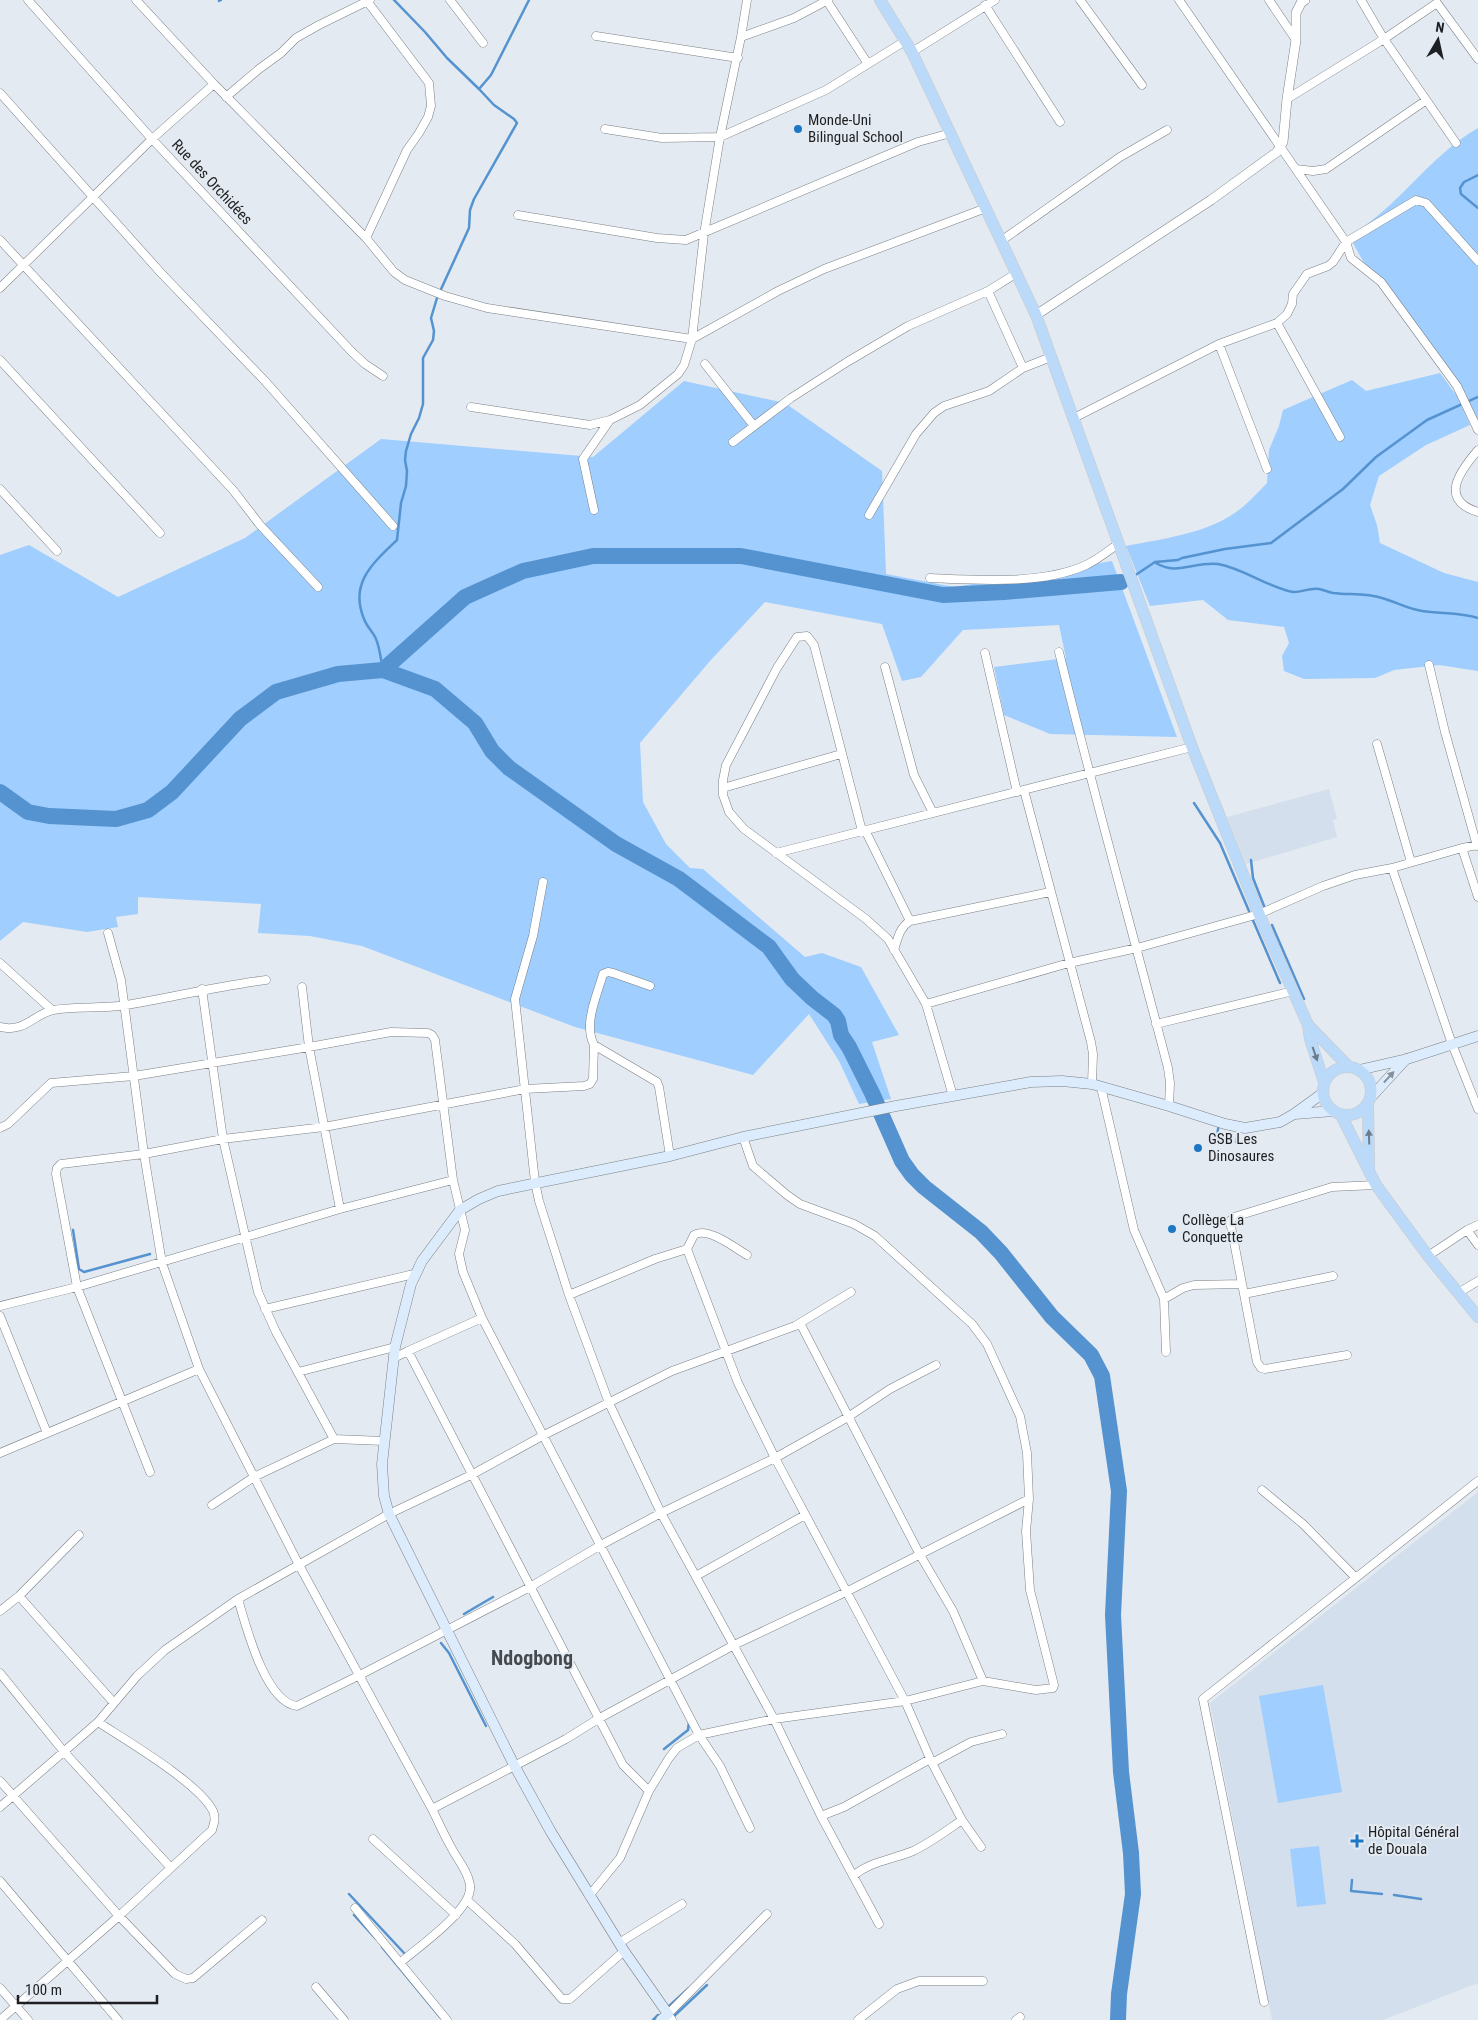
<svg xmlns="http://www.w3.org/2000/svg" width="1478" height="2020" font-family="'Roboto Condensed',sans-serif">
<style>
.built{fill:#d3dfec}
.green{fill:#9fceff}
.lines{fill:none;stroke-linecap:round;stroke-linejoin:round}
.stream{stroke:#5593d0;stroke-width:2.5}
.river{stroke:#5593d0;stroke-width:16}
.minor-casing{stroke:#7a8086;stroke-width:9}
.tertiary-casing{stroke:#7a8086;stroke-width:10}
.secondary-casing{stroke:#7a8086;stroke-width:11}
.primary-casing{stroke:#c9c9ca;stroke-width:12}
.minor{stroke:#fff;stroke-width:8}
.tertiary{stroke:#fff;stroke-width:9}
.secondary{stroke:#ddecfc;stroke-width:10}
.primary{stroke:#bbd9f8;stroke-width:11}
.oneway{fill:#6c7c8d}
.oneway2{fill:#87909a}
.poi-dot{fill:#1d77c4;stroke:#e4eaf1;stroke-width:2}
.labels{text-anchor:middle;stroke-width:4;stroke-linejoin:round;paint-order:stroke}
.poi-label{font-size:15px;fill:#1d1f22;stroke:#e4eaf1;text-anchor:start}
.street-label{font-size:15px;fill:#1d1f22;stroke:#e4eaf1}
.district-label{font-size:20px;font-weight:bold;fill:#454a50;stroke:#e4eaf1}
</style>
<rect width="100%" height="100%" fill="#e4eaf1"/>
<path class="built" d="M1329,789L1337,819L1333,820L1337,837L1246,864L1227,817Z
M1478,1492V1983L1383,2020H1272L1210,1703Z"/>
<path class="green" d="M1478,128V418L1475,420L1457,386L1368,270L1349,236C1398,208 1429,156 1478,128Z
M1440,373L1457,396L1470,425L1426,445L1379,476L1370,505L1377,525L1380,543L1444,573L1478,582V671L1439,665L1394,670L1375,678L1304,679L1284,671L1282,656L1289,643L1284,627L1228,620L1203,600L1150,606L1126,546C1166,538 1214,533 1245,505C1253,498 1260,490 1267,483L1269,450L1279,426L1283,410L1352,380L1366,391Z
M684,381L785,403L882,471L886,574L954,587L1112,561L1177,737L1050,734L1004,715L994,667L1066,658L1059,625L963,630L921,677L902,681L882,624L765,602L710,661L640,743L643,802L666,844L690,868L703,869L805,957L822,953L861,967L899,1035L872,1042L891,1099L859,1104L839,1061L809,1014L753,1075L575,1027L362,946L310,936L258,933L261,904L138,897V914L116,917L118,927L87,932L23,922L0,941V555L29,545L118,597L245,538L381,439L593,457Z
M1323,1685L1342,1792L1278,1803L1259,1696Z
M1319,1846L1326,1904L1297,1907L1290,1849Z"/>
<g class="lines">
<path class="stream" d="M394,0L425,32L447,58L479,89
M219,1L221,0
M1478,175L1464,182L1460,188L1461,194L1478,208
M1156,563C1176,576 1196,561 1218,564C1245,569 1267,587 1293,592C1301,593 1310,587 1319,589C1324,590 1328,592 1333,593C1350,595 1366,593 1382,598C1396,602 1408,609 1422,611C1440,614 1460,612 1478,618
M1134,576L1155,562L1178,560L1182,558L1225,549L1271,543L1343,489L1376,457L1427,420L1478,397
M1121,582L1127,579
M383,670C381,661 380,648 376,639C373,632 367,627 364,619C349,583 373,563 397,540L401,503L406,486L407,471L405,460L406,451L411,434L419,418L423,404V358L433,340L434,331L431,318L437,298L469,228L470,210L474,199L517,123L514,119L494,105L479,89L491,75L529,0
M1194,803L1220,843L1249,911
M1251,860L1253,878L1264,906
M1252,918L1280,983
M1272,925L1304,999
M1217,1135L1219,1124
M1236,1142L1239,1129
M73,1230L79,1269L84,1272L150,1254
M464,1614L493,1597
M441,1643L449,1653L486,1726
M664,1749L688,1730L689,1722
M1352,1880L1351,1891L1382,1894
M349,1894L405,1954
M1394,1895L1421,1899
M354,1915L376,1939
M382,1947L440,2017
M668,2007L689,1988
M673,2017L707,1985
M653,2020L658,2015"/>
<path class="river" d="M383,670L465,597L523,571L593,556H741L943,595L1004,592L1121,582
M0,792L28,812L49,816L116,819L148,810L172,792L240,719L276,692L338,674L383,670L435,689L475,723L492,751L509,768L616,844L679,879L769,947L792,979L812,998L834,1015L838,1021L841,1035L849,1047L872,1093L902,1161L912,1175L924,1187L981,1232L1001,1253L1052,1317L1091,1355L1102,1376L1119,1491L1113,1615L1121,1772L1131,1853L1133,1894L1119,1994L1118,2020"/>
<g class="minor-casing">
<path id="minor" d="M28,0L152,139L352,352L365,364L383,376
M136,0L214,84L366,238L394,272L405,280L445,296L487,308L692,339L778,291L824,269L986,208
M450,0L483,43
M1080,0L1142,85
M1179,0L1346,242L1351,258L1381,282L1457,386L1478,430
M1269,0L1296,40
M1361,0L1384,39L1456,143
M827,1L868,64
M985,5L1060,122
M596,36L738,58
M741,37L747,0
M912,52L995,0
M0,93L161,273L265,381L393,526
M226,97L259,69L281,53L296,38L319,25L370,0
M1287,99L1384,39L1437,3L1478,59
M605,129L662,138L720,137L826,90L905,41
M1296,169L1313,171L1326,169L1425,101
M518,215L657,238L686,240L918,142L951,133
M366,238L407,150L419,133L428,117L431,106L429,83L367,1
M0,240L233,490L260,525L318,587
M1001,241L1120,157L1167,130
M0,288L152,139L214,84
M988,291L1023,368
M1277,323L1340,437
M1219,344L1267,469
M0,360L160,533
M705,364L754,426
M471,407L590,425L610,420L640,405L678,374L684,365L692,339L704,234L720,137L741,37L794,18L828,0
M1074,418L1219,344L1277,323L1287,314L1292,304L1293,294L1307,274L1328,266L1333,262L1346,242L1416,200L1426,203L1478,261
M733,442L791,398L847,362L908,326L988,291L1017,273
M1478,450C1459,472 1439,500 1478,512
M0,489L57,551
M594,510L583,459L610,420
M869,515L916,434L934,413L944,406L989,391L1023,368L1051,357
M930,578C976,580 1043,585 1086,565C1097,560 1108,551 1118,544
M1059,652C1093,792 1132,929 1168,1068L1170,1083L1169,1106
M985,653L1017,792
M1429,665L1445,732L1477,846
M885,667L914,775L933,813
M1377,744L1411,862
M723,788L841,754
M1024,790L1091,1042L1093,1054L1092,1084
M865,830L910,921
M862,831L814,645L807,636L797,637L777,668L726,765L723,780V795L729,812L744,829L866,919L888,939L926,1004L1069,963L1137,948L1259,914L1323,886L1355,875L1392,868
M1478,845L1462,848L1392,868L1452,1044L1478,1109
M1462,848L1478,897
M776,853L1192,747
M543,882L533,936L515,999L535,1182L539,1201L569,1295L609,1403L661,1513L774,1719L821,1816L844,1807L930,1759
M108,933L121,980L144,1154L61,1164L57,1168L56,1174L77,1287L150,1472
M894,950C898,938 899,928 910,921L1050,892
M0,963L52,1010
M650,986L613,973L608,972L603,974C597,996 583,1024 594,1045L657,1082L659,1087L670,1156
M302,987L309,1047L340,1209
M202,989L223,1139L258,1292L276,1332L334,1439
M926,1004L953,1096
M1156,1024L1293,991
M0,1027C25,1033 34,1014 53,1010C77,1006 102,1009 126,1005C173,997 219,986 266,980
M1101,1087L1134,1230L1164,1299L1166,1352
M0,1128L8,1124L51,1083L134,1076L309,1047L391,1032L428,1033L432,1035L435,1040L453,1180L465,1230L459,1254L463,1272L482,1318L699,1735L720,1766L750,1828
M743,1137L753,1166L787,1195L800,1204L854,1224L875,1236L972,1324L987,1344L1020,1416L1027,1453L1029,1499L1026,1531L1030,1590L1054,1685L1053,1688L1036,1690L983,1681L953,1611L920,1555L800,1323
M1467,1230L1478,1245
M687,1249L738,1383L775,1458L905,1701L932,1763L962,1820L981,1847
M687,1249L694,1235C707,1226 735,1248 747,1255
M1428,1256L1467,1230L1478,1225
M1458,1293L1478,1281
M1244,1294L1333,1276
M569,1295L655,1259L687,1249
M1164,1299L1183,1288L1194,1285L1241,1284
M0,1306L77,1287L340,1209L453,1180
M265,1309L414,1274
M0,1316L47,1433
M408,1351L482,1318
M1347,1355L1265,1369L1261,1368L1257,1362L1230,1221L1234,1217L1332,1187L1376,1185
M394,1358L408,1351L623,1765L649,1791
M298,1372L395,1347
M0,1453L199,1369
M1262,1490L1303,1524L1356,1578
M212,1505L254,1477L334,1439L384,1441
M696,1576L805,1515
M19,1596L114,1703
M238,1599C246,1626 265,1702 297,1706L358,1676L530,1587L601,1545L661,1513L775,1458L848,1417L890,1389L936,1365
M0,1611L19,1596L79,1535
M0,1673L65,1753L171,1868
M932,1763L971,1742L1002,1734
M0,1781L119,1916L175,1974L186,1979L193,1978L262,1920
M0,1807L98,1722L137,1676L165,1650L238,1599L389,1514L473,1474L544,1435L672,1371L795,1326L851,1292
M432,1809L566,1739L598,1719L734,1645L846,1592L1029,1499
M821,1816L879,1924
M373,1839L456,1915
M853,1876C871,1861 891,1860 913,1851C930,1843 946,1831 962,1820
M0,1881L118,2020
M589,1896L620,1858L649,1791L669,1758L677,1748L699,1735L774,1719L905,1701L983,1681
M467,1900L515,1944L562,1999H570L624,1951
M355,1908L447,2020
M619,1943L682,1904
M400,1963C418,1947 474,1909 470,1885C468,1871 457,1859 451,1847C444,1835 438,1821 432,1809L299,1565L199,1369L162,1263L144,1154L223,1139L324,1127L525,1089L584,1086L590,1084L593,1079L594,1045
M316,1987L344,2020
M0,1988L28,2020
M1264,2002L1203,1699L1478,1481
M0,2020L119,1916L212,1830C214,1824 216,1818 213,1811C199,1783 127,1741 98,1722
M672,2020L668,2014L767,1914
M858,2020L897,1989L919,1981H983
M1016,2020L1020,2017"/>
</g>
<g class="tertiary-casing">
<path id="tertiary" d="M1036,315L1211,200L1277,152L1283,142L1287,99L1296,40V13L1301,3L1305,0"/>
</g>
<g class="secondary-casing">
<path id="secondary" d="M1359,1070L1407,1059L1478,1036
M1372,1096L1406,1059
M1295,1114L1333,1111
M661,2020L668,2014L624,1951L551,1832L514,1765L389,1514L384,1496L382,1464L395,1347L411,1284L422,1261L460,1210L479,1199L498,1191L670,1156L743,1137L896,1106L1031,1082L1062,1081L1092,1084L1169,1106L1225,1124L1245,1128L1280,1122L1294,1114L1323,1093"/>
</g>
<g class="primary-casing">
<path id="primary" d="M880,0L912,52L1036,315L1192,747L1259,914L1308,1025L1310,1039L1324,1082
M1309,1026L1349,1067
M1323 1091a24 24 0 1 1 48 0a24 24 0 1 1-48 0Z
M1368,1105L1369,1170
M1341,1115L1376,1185L1428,1256L1478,1317"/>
</g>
<use href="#minor" class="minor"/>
<use href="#tertiary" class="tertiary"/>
<use href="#secondary" class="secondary"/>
<use href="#primary" class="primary"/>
</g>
<defs><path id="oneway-solid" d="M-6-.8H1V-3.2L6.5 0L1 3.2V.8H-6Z" transform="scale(1.25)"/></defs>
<g class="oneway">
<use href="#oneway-solid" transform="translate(1315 1054) rotate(71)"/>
<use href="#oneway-solid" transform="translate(1369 1137) rotate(-92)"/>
</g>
<use class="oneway2" href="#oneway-solid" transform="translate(1389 1077) rotate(-47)"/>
<g class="poi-dot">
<circle cx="798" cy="129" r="5"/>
<circle cx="1198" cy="1148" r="5"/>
<circle cx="1172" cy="1229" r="5"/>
<path d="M1354.5 1833.5h5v5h5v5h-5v5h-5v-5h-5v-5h5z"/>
</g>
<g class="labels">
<g class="poi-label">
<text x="808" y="125">Monde-Uni<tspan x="808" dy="17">Bilingual School</tspan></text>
<text x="1208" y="1144">GSB Les<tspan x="1208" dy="17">Dinosaures</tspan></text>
<text x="1182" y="1225">Collège La<tspan x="1182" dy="17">Conquette</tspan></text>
<text x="1368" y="1837">Hôpital Général<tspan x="1368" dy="17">de Douala</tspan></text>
</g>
<g class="street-label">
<text transform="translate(212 182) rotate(47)" y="5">Rue des Orchidées</text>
</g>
<g class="district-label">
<text x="532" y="1665">Ndogbong</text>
</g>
</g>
<g transform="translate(1438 40) rotate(9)" stroke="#e4eaf1" stroke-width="4" paint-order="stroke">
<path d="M0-4L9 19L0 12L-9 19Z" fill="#1d1f22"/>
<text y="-8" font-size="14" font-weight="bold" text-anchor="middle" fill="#1d1f22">N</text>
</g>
<path d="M18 1995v8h139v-8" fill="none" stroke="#1d1f22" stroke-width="2.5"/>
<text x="25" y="1995" font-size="15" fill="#1d1f22" stroke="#e4eaf1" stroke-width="4" paint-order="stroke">100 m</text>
</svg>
